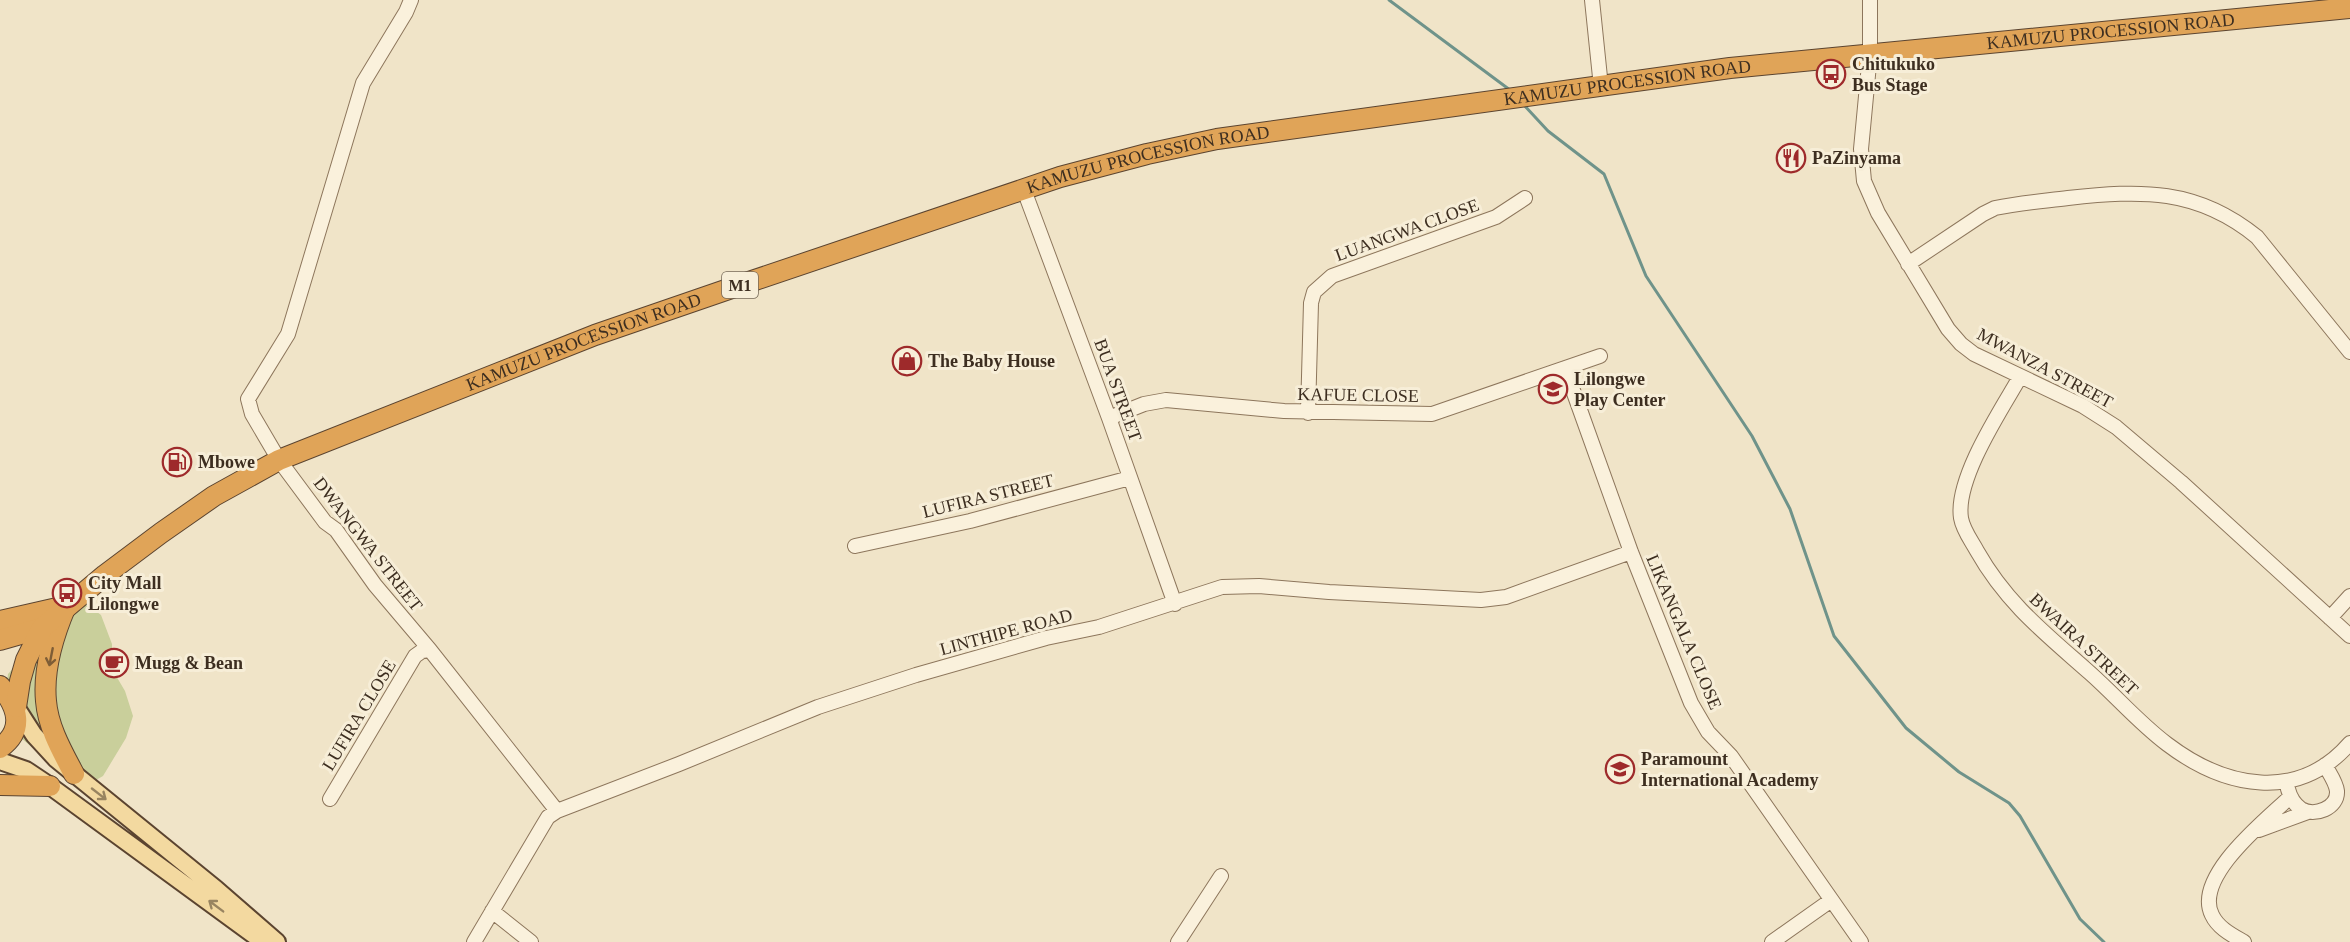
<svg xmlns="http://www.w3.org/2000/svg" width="2350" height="942" font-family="Georgia,serif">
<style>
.green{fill:#c9cf9b}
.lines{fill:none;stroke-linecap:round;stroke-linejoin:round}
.stream{stroke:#6f938a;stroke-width:3}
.minor-casing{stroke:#8d765c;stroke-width:16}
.major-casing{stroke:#5b4430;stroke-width:20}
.highway-casing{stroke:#5b4430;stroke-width:22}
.minor{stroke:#faf1dc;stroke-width:14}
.major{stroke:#f3d9a0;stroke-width:16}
.highway{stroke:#e0a458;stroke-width:20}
.oneway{stroke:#7e5d36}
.oneway2{stroke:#988460}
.labels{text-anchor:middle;stroke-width:6;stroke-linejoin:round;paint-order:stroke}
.shield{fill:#f7eed8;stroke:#756857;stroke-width:1.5}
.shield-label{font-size:16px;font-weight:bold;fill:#3d2e20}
.street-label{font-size:18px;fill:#3d2e20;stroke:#f7eed8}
.poi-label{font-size:18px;font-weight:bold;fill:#3d2e20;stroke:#f7eed8;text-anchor:start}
</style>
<rect width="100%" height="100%" fill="#f0e4c8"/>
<path class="green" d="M86,604L101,615L112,644V669L125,691L133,716L126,738L103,776L84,787L57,769L13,731L4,705L8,674L38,641Z"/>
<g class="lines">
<path class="stream" d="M1389,0L1510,90
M1523,104L1548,131L1604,174L1646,276L1752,436L1790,509L1834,636L1906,728L1959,772L2009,803L2020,816L2080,919L2104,942"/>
<g class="minor-casing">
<path id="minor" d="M411,0L406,12L363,83L288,334L248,399L252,414L279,460L325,522L336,530L375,585L430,650
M1592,0L1601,87
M1870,0V54L1861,149L1864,181L1878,213L1948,329L1961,344L1974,354L2083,406L2116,427L2181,482L2350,636
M1024,190L1109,418L1175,604
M1908,264L1983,214L1995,208C2019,203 2044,201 2068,198C2141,190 2197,188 2257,237L2350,352
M1565,368L1631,552L1691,703L1708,732L1731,756L1861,942
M2020,377C2001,410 1955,479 1961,518C1963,530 1971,540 1977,551C2007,604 2046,634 2090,673C2116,696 2139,723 2167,744C2225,788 2298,803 2350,743
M1308,413L1311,303L1314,292L1332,276L1496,217L1525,198
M1109,418L1144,404L1166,400L1284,411L1432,414L1600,356
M855,546L970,521L1130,478
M2330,618L2350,596
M2288,789C2290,797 2294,804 2301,809C2315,817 2338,808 2337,791C2336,782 2329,773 2325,765
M330,799L415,656L422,651L430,650L557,811
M2259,830L2308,812
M492,911L531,942
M474,942L542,827L548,817L557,811L679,764L818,707L916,675L1046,638L1099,627L1222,587L1259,586L1329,592L1481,600L1506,597L1631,552
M1178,942L1221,876
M1772,942L1830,901
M2244,942C2232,935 2218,928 2212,915C2193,877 2266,820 2290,797"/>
</g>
<g class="major-casing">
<path id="major" d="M16,707L34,735L56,759L216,889L277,942
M0,761L26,770L50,786L262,941"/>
</g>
<g class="highway-casing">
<g id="highway">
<path d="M0,621L66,606C54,634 43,670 46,701C48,727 62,751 74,774"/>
<path d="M0,640L42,628"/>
<path d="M0,686C18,707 25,730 0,748"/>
<path id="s1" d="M16,707L20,681L26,660L42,628L105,575L161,533L214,496L279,460L595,335L752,281L1060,177L1147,154L1217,139L1730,68L2350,8"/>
<path d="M0,785L50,786"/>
</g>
</g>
<use href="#minor" class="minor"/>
<use href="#major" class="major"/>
<use href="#highway" class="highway"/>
</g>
<defs><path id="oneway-shaft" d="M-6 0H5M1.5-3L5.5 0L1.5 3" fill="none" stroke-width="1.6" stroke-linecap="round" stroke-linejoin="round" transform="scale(1.5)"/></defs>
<use class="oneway" href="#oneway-shaft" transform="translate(51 657) rotate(101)"/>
<g class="oneway2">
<use href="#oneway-shaft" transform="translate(99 794) rotate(38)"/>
<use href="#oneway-shaft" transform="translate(216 906) rotate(-143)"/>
</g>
<defs>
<g id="bus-ring" transform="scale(1.5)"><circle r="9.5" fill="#f7eed8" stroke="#9e2a2b" stroke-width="1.5"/><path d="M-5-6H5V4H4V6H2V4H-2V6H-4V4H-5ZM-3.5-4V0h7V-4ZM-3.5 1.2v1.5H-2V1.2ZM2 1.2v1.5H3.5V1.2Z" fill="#9e2a2b"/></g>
<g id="restaurant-ring" transform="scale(1.5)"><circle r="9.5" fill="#f7eed8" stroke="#9e2a2b" stroke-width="1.5"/><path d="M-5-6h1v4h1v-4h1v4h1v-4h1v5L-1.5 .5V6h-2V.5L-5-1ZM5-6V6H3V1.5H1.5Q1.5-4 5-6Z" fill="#9e2a2b"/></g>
<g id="shop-ring" transform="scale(1.5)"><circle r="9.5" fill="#f7eed8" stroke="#9e2a2b" stroke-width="1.5"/><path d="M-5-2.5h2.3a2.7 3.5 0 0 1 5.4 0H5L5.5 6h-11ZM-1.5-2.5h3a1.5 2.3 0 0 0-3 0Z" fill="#9e2a2b"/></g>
<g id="school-ring" transform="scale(1.5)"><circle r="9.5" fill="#f7eed8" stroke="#9e2a2b" stroke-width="1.5"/><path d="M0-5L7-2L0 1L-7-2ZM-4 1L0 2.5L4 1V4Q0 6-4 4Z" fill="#9e2a2b"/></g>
<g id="fuel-ring" transform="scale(1.5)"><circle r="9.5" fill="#f7eed8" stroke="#9e2a2b" stroke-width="1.5"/><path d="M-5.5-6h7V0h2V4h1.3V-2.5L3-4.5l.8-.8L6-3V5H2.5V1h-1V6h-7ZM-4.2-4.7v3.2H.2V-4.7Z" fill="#9e2a2b"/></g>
<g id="cafe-ring" transform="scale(1.5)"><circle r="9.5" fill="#f7eed8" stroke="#9e2a2b" stroke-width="1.5"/><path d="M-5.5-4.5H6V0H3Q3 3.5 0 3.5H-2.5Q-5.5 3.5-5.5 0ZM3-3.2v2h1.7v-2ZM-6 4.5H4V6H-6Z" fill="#9e2a2b"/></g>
</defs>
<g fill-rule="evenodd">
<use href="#bus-ring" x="1831" y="74"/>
<use href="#restaurant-ring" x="1791" y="158"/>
<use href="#shop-ring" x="907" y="361"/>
<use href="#school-ring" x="1553" y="389"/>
<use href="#fuel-ring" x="177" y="462"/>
<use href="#bus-ring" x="67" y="593"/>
<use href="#cafe-ring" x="114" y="663"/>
<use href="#school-ring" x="1620" y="769"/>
</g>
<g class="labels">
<rect class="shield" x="722" y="272" width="36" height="26" rx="4.5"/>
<g class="shield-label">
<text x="740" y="291">M1</text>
</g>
<g class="street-label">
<text dy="6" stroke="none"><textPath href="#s1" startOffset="2268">KAMUZU PROCESSION ROAD</textPath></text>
<text dy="6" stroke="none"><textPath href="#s1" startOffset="1782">KAMUZU PROCESSION ROAD</textPath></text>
<text dy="6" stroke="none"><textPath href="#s1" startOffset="1296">KAMUZU PROCESSION ROAD</textPath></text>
<text transform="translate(1407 230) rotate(-20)" y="6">LUANGWA CLOSE</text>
<text dy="6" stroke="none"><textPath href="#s1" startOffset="702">KAMUZU PROCESSION ROAD</textPath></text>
<text transform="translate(2045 368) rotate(28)" y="6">MWANZA STREET</text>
<text transform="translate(1118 390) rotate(70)" y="6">BUA STREET</text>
<text transform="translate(1358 395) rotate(1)" y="6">KAFUE CLOSE</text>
<text transform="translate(988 496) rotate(-14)" y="6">LUFIRA STREET</text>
<text transform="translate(368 544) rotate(52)" y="6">DWANGWA STREET</text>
<text transform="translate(1006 632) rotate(-15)" y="6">LINTHIPE ROAD</text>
<text transform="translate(1684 632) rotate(67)" y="6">LIKANGALA CLOSE</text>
<text transform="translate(2084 644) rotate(43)" y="6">BWAIRA STREET</text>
<text transform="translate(359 715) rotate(-59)" y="6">LUFIRA CLOSE</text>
</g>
<g class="poi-label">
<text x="1852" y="70">Chitukuko<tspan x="1852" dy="21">Bus Stage</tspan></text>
<text x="1812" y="164">PaZinyama</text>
<text x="928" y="367">The Baby House</text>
<text x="1574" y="385">Lilongwe<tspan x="1574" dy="21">Play Center</tspan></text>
<text x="198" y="468">Mbowe</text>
<text x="88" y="589">City Mall<tspan x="88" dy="21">Lilongwe</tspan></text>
<text x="135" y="669">Mugg &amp; Bean</text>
<text x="1641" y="765">Paramount<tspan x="1641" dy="21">International Academy</tspan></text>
</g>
</g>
</svg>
